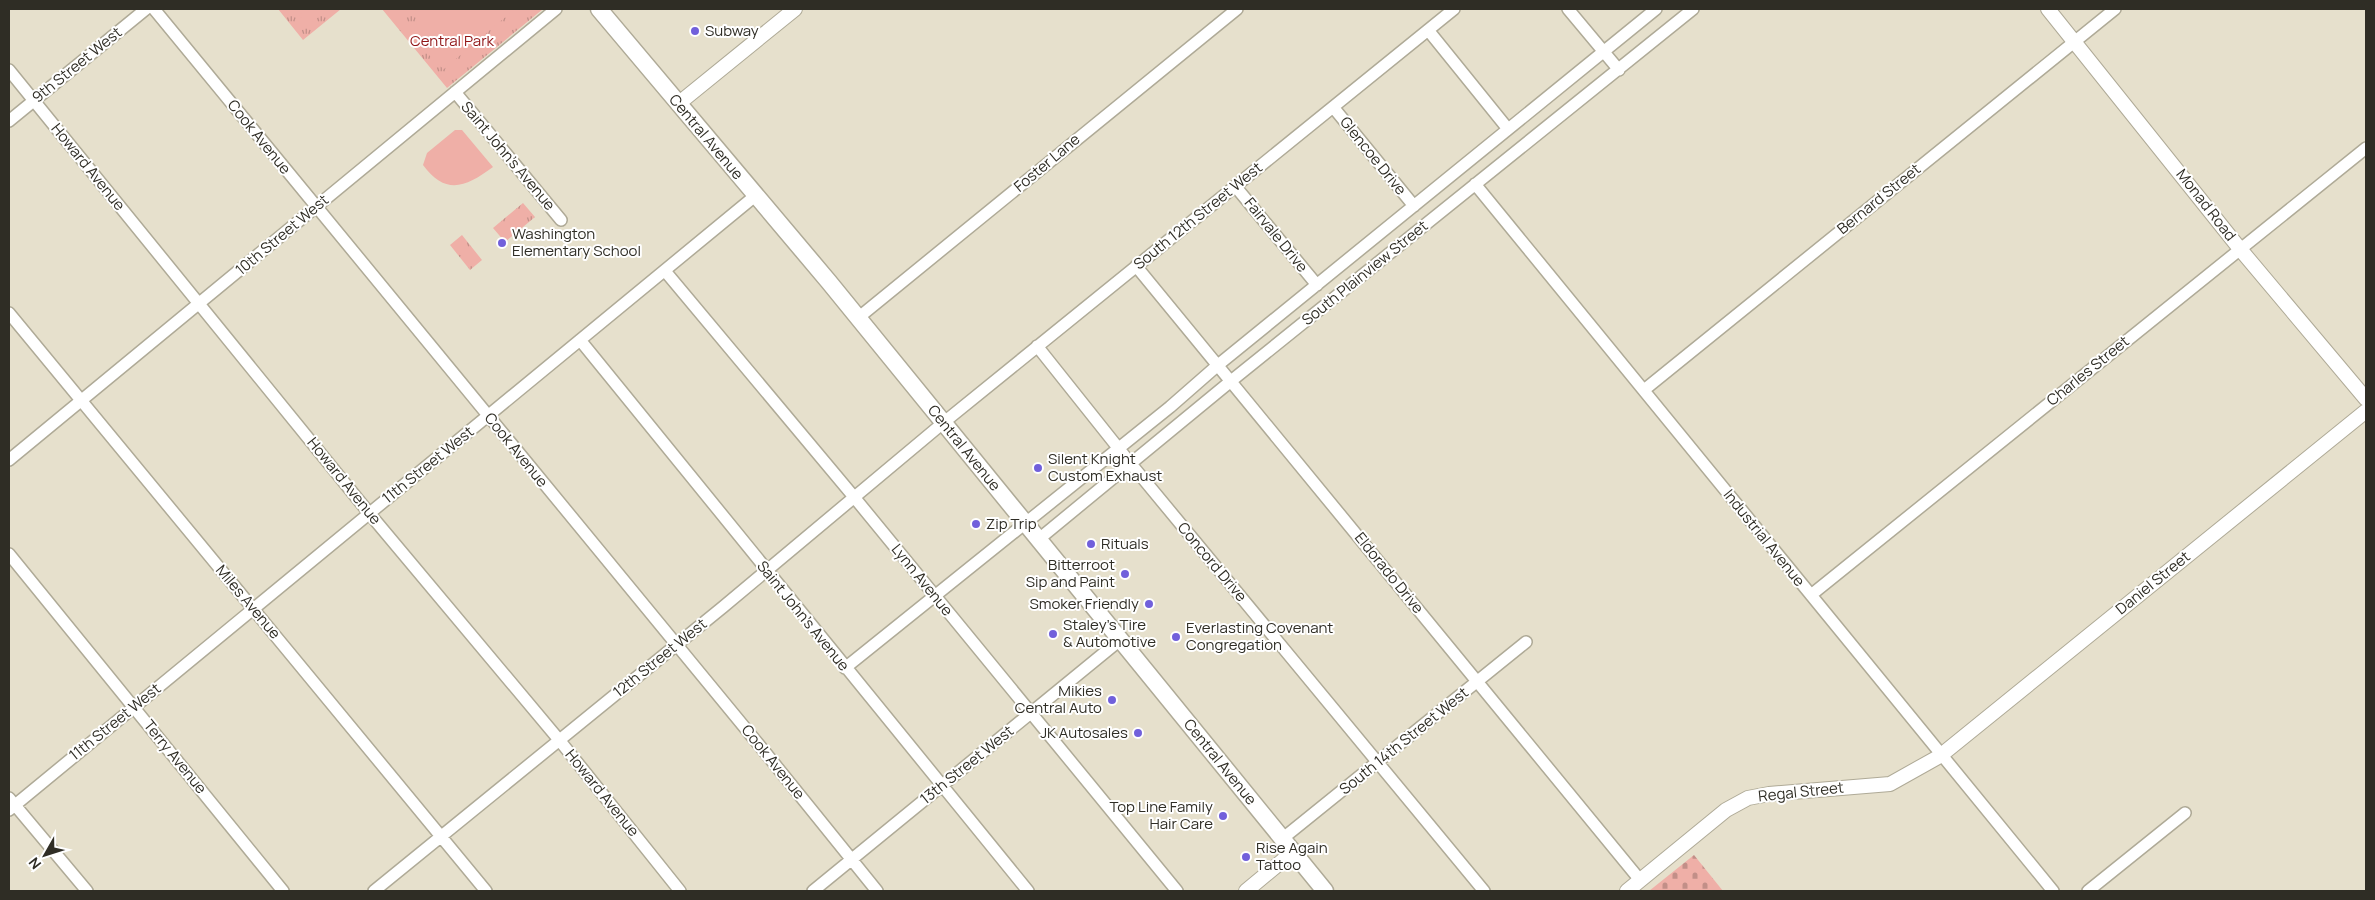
<svg xmlns="http://www.w3.org/2000/svg" width="2375" height="900" font-family="Manrope,sans-serif">
<style>
.grass{fill:url(#grass-tufts)}
.cemetery{fill:url(#cemetery-stones)}
.garden{fill:#efafa7}
.lines{fill:none;stroke-linecap:round;stroke-linejoin:round}
.minor-casing{stroke:#afaa97;stroke-width:14}
.tertiary-casing{stroke:#afaa97;stroke-width:16}
.secondary-casing{stroke:#afaa97;stroke-width:19}
.minor{stroke:#fff;stroke-width:11}
.tertiary{stroke:#fff;stroke-width:14}
.secondary{stroke:#fff;stroke-width:16}
.poi-dot{fill:#7160db;stroke:#fff;stroke-width:2}
.labels{text-anchor:middle;stroke-width:4;stroke-linejoin:round;paint-order:stroke}
.poi-label{font-size:15px;fill:#2f2d25;stroke:#fff;text-anchor:start}
.park-label{font-size:15px;fill:#911718;stroke:#fff}
.street-label{font-size:15px;fill:#2f2d25;stroke:#fff}
</style>
<defs>
<pattern id="grass-tufts" width="24" height="20" patternUnits="userSpaceOnUse" patternTransform="scale(1.25)"><rect width="24" height="20" fill="#efafa7"/><path d="M3 7l-1-3M5 7V3M7 7l1-3M15 17l-1-3M17 17v-4M19 17l1-3" fill="none" stroke="#c28f88"/></pattern>
<pattern id="cemetery-stones" width="16" height="16" patternUnits="userSpaceOnUse" patternTransform="scale(1.25)"><rect width="16" height="16" fill="#efafa7"/><path d="M2 7V4a2 2 0 0 1 4 0v3zM10 15v-3a2 2 0 0 1 4 0v3z" fill="#c28f88"/></pattern>
</defs>
<rect width="100%" height="100%" fill="#e6e0cc"/>
<path class="grass" d="M278,9H341L303,40Z
M382,9H543L447,88Z
M523,203L535,217L505,242L493,228Z
M462,235L482,260L470,270L450,245Z"/>
<path class="cemetery" d="M1694,855L1723,891H1649Z"/>
<path class="garden" d="M306,9H328L308,26L299,15Z
M415,9H510L509,14L444,69C424,57 416,31 415,9Z
M455,130H462L493,167C466,187 446,196 423,165L427,153Z"/>
<g class="lines">
<g class="minor-casing">
<path id="minor" d="M154,9L764,751L877,891
M1568,9L1619,70
M1428,30L1508,129
M9,70L369,513L560,741L680,891
M455,92L561,220
M1333,107L1414,206
M9,121L146,9
M1475,184L2053,891
M1235,186L1317,285
M1136,266L1640,880
M665,271L854,497L1177,891
M9,313L486,891
M858,318L1237,9
M580,340L1028,891
M1037,346L1131,464L1484,891
M1644,390L2115,9
M9,460L556,9
M1039,539L1231,381L1693,9
M9,554L283,891
M1811,595L2366,148
M845,668L1170,407L1218,365L1656,9
M9,798L87,891
M9,810L755,196
M1282,839L1526,642
M374,891L723,607L943,423L1454,9
M813,891L1120,640
M2088,891L2185,813"/>
</g>
<g class="tertiary-casing">
<path id="tertiary" d="M2048,9L2240,249L2366,399
M678,104L795,9
M1246,891L1293,852
M1627,891L1726,810L1748,798L1769,794L1890,784L1940,756L2366,411"/>
</g>
<g class="secondary-casing">
<path id="secondary" d="M599,9L829,282L1325,891"/>
</g>
<use href="#minor" class="minor"/>
<use href="#tertiary" class="tertiary"/>
<use href="#secondary" class="secondary"/>
</g>
<g class="poi-dot">
<circle cx="695" cy="31" r="5"/>
<circle cx="502" cy="243" r="5"/>
<circle cx="1038" cy="468" r="5"/>
<circle cx="976" cy="524" r="5"/>
<circle cx="1091" cy="544" r="5"/>
<circle cx="1125" cy="574" r="5"/>
<circle cx="1149" cy="604" r="5"/>
<circle cx="1053" cy="634" r="5"/>
<circle cx="1176" cy="637" r="5"/>
<circle cx="1112" cy="700" r="5"/>
<circle cx="1138" cy="733" r="5"/>
<circle cx="1223" cy="816" r="5"/>
<circle cx="1246" cy="857" r="5"/>
</g>
<g class="labels">
<g class="poi-label">
<text x="705" y="36">Subway</text>
<text x="512" y="239">Washington<tspan x="512" dy="17">Elementary School</tspan></text>
<text x="1048" y="464">Silent Knight<tspan x="1048" dy="17">Custom Exhaust</tspan></text>
<text x="986" y="529">Zip Trip</text>
<text x="1101" y="549">Rituals</text>
<text x="1115" y="570" text-anchor="end">Bitterroot<tspan x="1115" dy="17">Sip and Paint</tspan></text>
<text x="1139" y="609" text-anchor="end">Smoker Friendly</text>
<text x="1063" y="630">Staley's Tire<tspan x="1063" dy="17">&amp; Automotive</tspan></text>
<text x="1186" y="633">Everlasting Covenant<tspan x="1186" dy="17">Congregation</tspan></text>
<text x="1102" y="696" text-anchor="end">Mikies<tspan x="1102" dy="17">Central Auto</tspan></text>
<text x="1128" y="738" text-anchor="end">JK Autosales</text>
<text x="1213" y="812" text-anchor="end">Top Line Family<tspan x="1213" dy="17">Hair Care</tspan></text>
<text x="1256" y="853">Rise Again<tspan x="1256" dy="17">Tattoo</tspan></text>
</g>
<g class="park-label">
<text x="452" y="46">Central Park</text>
</g>
<g class="street-label">
<text transform="translate(77 65) rotate(-39)" y="5">9th Street West</text>
<text transform="translate(259 137) rotate(51)" y="5">Cook Avenue</text>
<text transform="translate(706 137) rotate(50)" y="5">Central Avenue</text>
<text transform="translate(508 156) rotate(50)" y="5">Saint John's Avenue</text>
<text transform="translate(1373 156) rotate(51)" y="5">Glencoe Drive</text>
<text transform="translate(1047 163) rotate(-40)" y="5">Foster Lane</text>
<text transform="translate(88 167) rotate(51)" y="5">Howard Avenue</text>
<text transform="translate(1879 199) rotate(-39)" y="5">Bernard Street</text>
<text transform="translate(2206 205) rotate(52)" y="5">Monad Road</text>
<text transform="translate(1198 216) rotate(-39)" y="5">South 12th Street West</text>
<text transform="translate(282 235) rotate(-40)" y="5">10th Street West</text>
<text transform="translate(1276 235) rotate(51)" y="5">Fairvale Drive</text>
<text transform="translate(1365 273) rotate(-39)" y="5">South Plainview Street</text>
<text transform="translate(2088 371) rotate(-39)" y="5">Charles Street</text>
<text transform="translate(964 448) rotate(51)" y="5">Central Avenue</text>
<text transform="translate(516 450) rotate(51)" y="5">Cook Avenue</text>
<text transform="translate(428 465) rotate(-39)" y="5">11th Street West</text>
<text transform="translate(344 481) rotate(51)" y="5">Howard Avenue</text>
<text transform="translate(1764 538) rotate(51)" y="5">Industrial Avenue</text>
<text transform="translate(1212 562) rotate(50)" y="5">Concord Drive</text>
<text transform="translate(1389 573) rotate(51)" y="5">Eldorado Drive</text>
<text transform="translate(922 580) rotate(51)" y="5">Lynn Avenue</text>
<text transform="translate(2153 583) rotate(-39)" y="5">Daniel Street</text>
<text transform="translate(248 602) rotate(50)" y="5">Miles Avenue</text>
<text transform="translate(803 616) rotate(51)" y="5">Saint John's Avenue</text>
<text transform="translate(660 658) rotate(-39)" y="5">12th Street West</text>
<text transform="translate(115 722) rotate(-39)" y="5">11th Street West</text>
<text transform="translate(1404 741) rotate(-39)" y="5">South 14th Street West</text>
<text transform="translate(175 757) rotate(51)" y="5">Terry Avenue</text>
<text transform="translate(773 762) rotate(51)" y="5">Cook Avenue</text>
<text transform="translate(1220 762) rotate(51)" y="5">Central Avenue</text>
<text transform="translate(967 765) rotate(-39)" y="5">13th Street West</text>
<text transform="translate(1801 792) rotate(-6)" y="5">Regal Street</text>
<text transform="translate(602 793) rotate(51)" y="5">Howard Avenue</text>
</g>
</g>
<rect width="2375" height="900" fill="none" stroke="#2f2d25" stroke-width="20"/>
<g transform="translate(45 855) rotate(231)" stroke="#ffffff" stroke-width="4" paint-order="stroke">
<path d="M0-4L9 19L0 12L-9 19Z" fill="#2f2d25"/>
<text y="-8" font-size="14" font-weight="bold" text-anchor="middle" fill="#2f2d25">N</text>
</g>
</svg>
